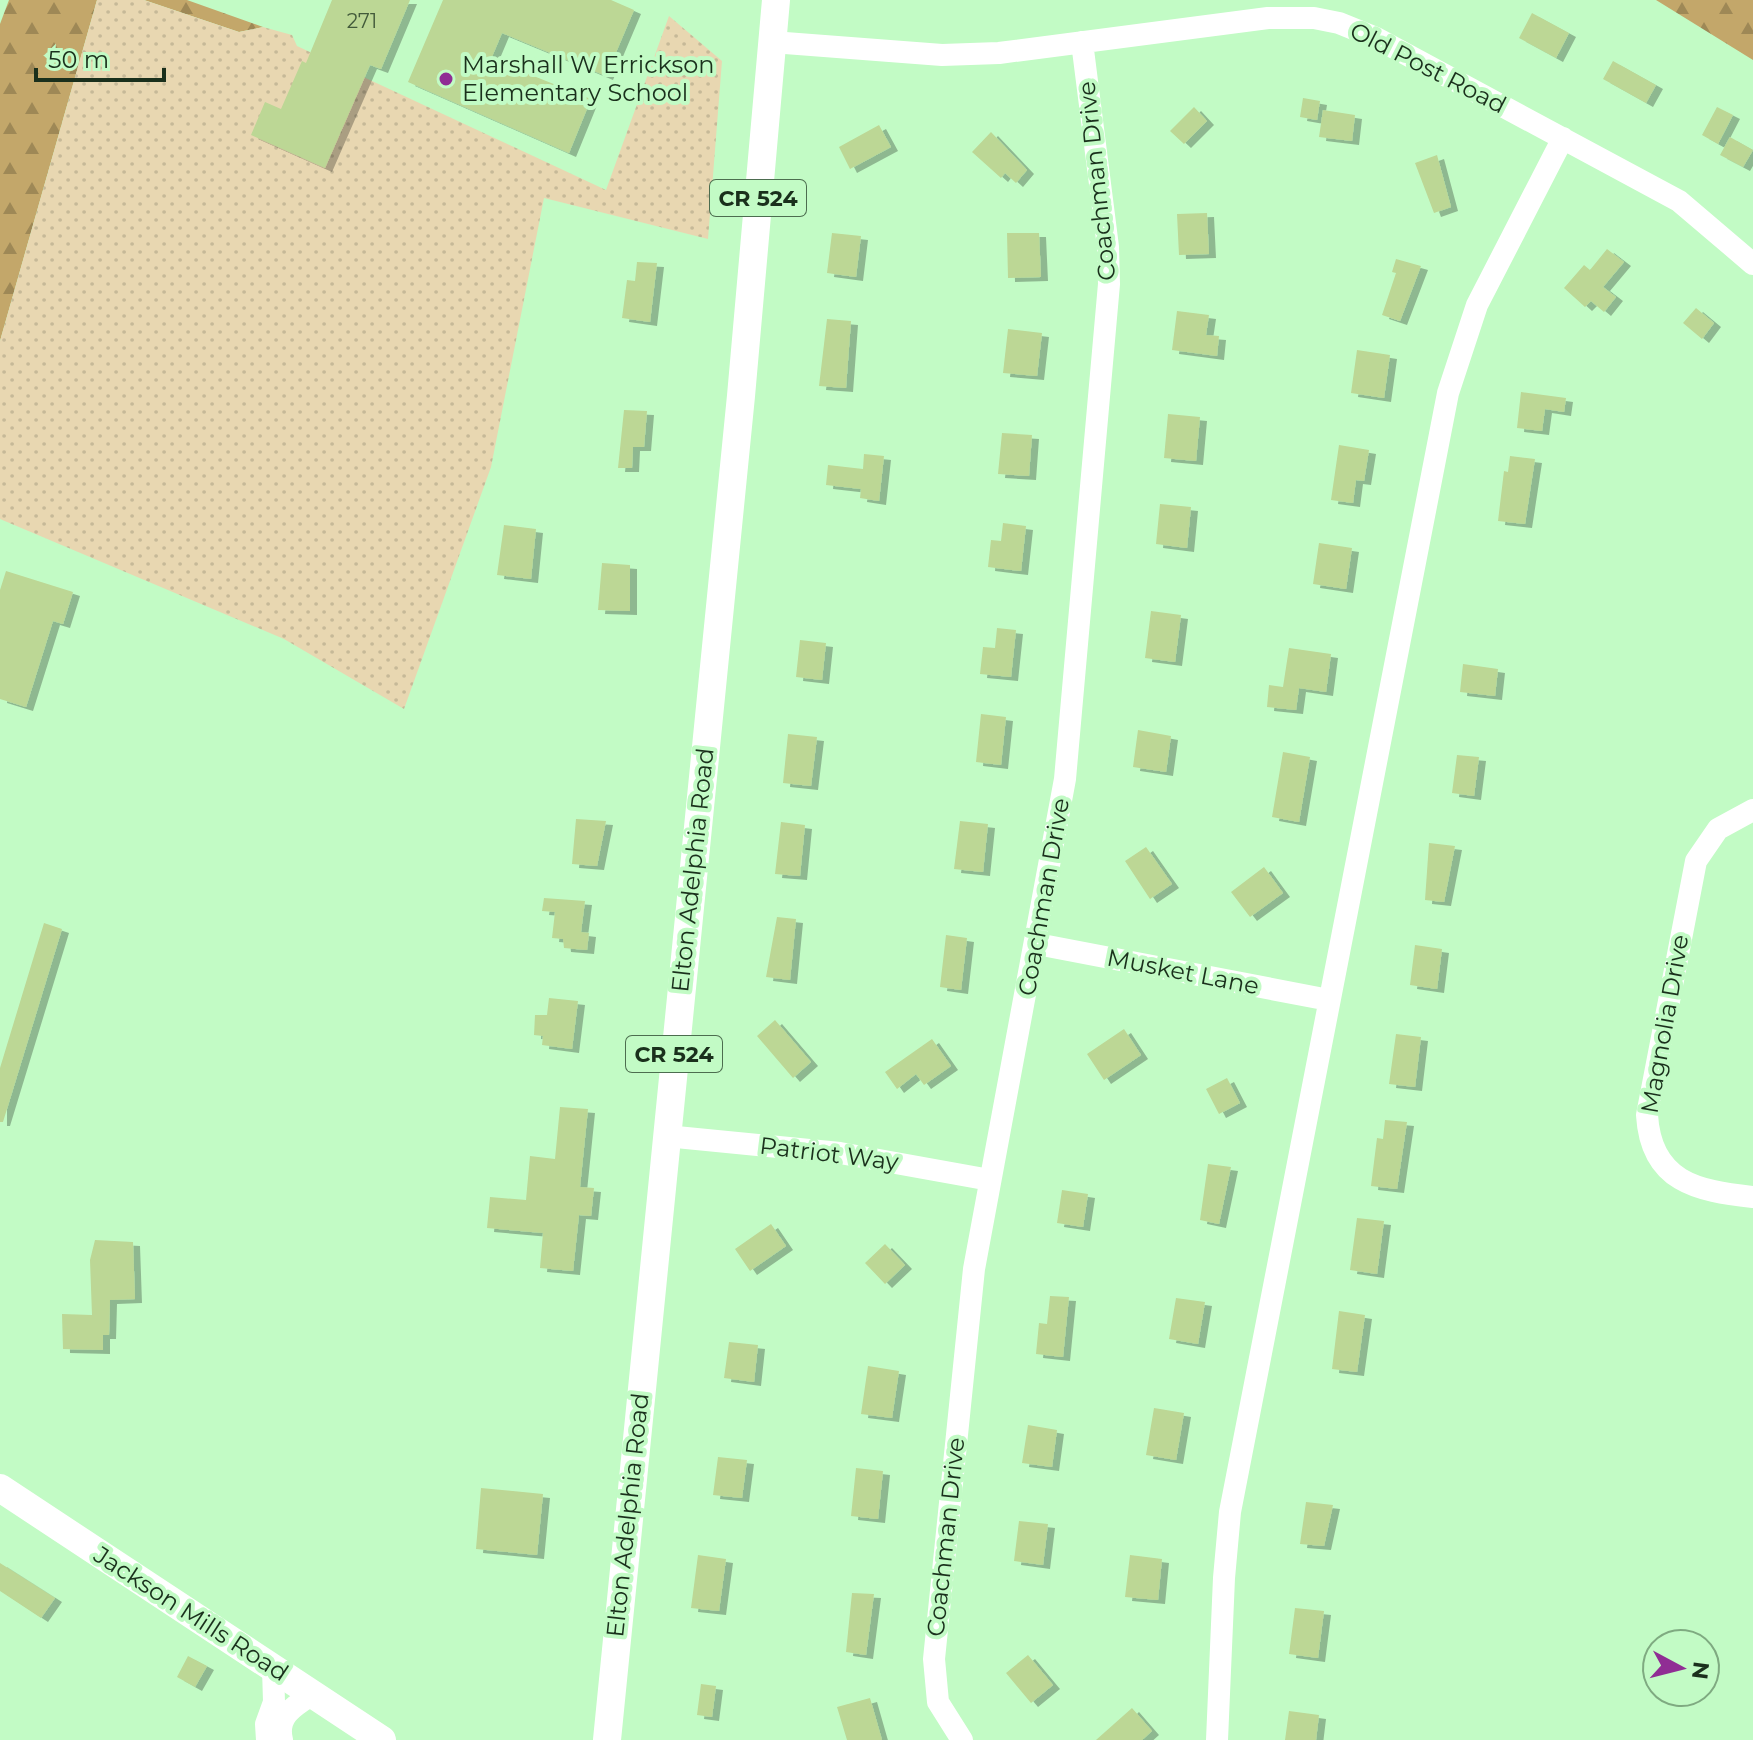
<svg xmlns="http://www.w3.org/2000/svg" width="1753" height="1740" font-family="Montserrat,sans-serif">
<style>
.forest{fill:url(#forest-firs)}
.park{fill:url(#park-dots)}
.building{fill:#bcd795;filter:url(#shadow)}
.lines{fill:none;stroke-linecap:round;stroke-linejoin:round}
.minor{stroke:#fff;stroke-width:22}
.major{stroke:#fff;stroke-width:28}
.poi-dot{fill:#902d94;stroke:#c2fbc5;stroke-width:3}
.labels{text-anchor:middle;stroke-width:8;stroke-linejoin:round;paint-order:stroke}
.number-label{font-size:20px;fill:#425a3a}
.shield{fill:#c2fbc5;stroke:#4c6d4f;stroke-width:2}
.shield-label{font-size:22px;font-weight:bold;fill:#1a301c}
.poi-label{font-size:24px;fill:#1a301c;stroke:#c2fbc5;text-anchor:start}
.street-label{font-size:24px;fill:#1a301c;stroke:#c2fbc5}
</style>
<defs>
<pattern id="forest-firs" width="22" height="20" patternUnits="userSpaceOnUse" patternTransform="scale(2)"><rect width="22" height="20" fill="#c3a76a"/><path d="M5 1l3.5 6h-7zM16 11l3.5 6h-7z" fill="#9e8856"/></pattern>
<pattern id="park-dots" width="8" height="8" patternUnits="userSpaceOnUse" patternTransform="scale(2)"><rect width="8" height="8" fill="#e8d7b1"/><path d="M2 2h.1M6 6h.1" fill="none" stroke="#c6b998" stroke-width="1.8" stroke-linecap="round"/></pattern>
<filter id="shadow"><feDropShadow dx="7" dy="4" stdDeviation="0" flood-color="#0004"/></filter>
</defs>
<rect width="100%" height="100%" fill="#c2fbc5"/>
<path class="forest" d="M9,0H97L0,341V24Z
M144,0H187L263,27L239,32Z
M1656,0H1753V60Z"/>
<path class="park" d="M97,0H144L239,32L263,27L292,35L297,46L606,190L669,16L722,61L708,239L544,198L491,467L404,709L284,639L0,519V341Z"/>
<path class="building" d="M332,0H410L381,69L370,65L325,168L251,135L265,102L281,109L302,61L306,63Z
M443,0H611L634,10L606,76L502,33L491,59L591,99L569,153L408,82Z
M1532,13L1569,33L1556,58L1519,38Z
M1613,61L1656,85L1646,103L1603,79Z
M1303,98L1320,101L1317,120L1300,117Z
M1194,107L1207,121L1184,144L1170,131Z
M1717,107L1733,115L1718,144L1702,135Z
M1323,110L1355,115L1352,141L1319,137Z
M879,125L891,147L850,169L839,147Z
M991,132L1027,170L1016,183L1005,173L1001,178L972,152Z
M1730,137L1753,150L1743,167L1720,155Z
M1437,155L1451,207L1434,213L1415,163Z
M1207,213L1209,254L1179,255L1177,214Z
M832,233L861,236L856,277L827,273Z
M1007,233H1039L1041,277L1008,278Z
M1607,249L1624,262L1603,287L1616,297L1604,312L1591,301L1585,307L1564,288L1584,265L1590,270Z
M1396,259L1421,266L1400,321L1382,315L1396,273L1392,272Z
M637,262L657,263L650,322L622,318L627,280L635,281Z
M1696,308L1714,323L1702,339L1683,323Z
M1177,311L1209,315L1206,335L1219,336L1217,356L1172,350Z
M827,319L851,321L846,388L819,386Z
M1008,329L1042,333L1037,376L1003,373Z
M1357,350L1390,355L1384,398L1351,393Z
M1521,392L1566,398L1564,412L1545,409L1542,431L1517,428Z
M624,410L647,411L644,447H633L632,468H618Z
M1168,414L1200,417L1196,461L1164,458Z
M1002,433L1032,435L1029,476L998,474Z
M1339,445L1369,450L1364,481L1356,480L1353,503L1331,500Z
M864,454L884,456L879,501L860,498L861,489L826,485L828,465L863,469Z
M1510,456L1535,459L1525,524L1498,521L1504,471L1508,472Z
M1160,504L1191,507L1187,548L1156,544Z
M1003,523L1026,526L1021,571L988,567L991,540L1001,541Z
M504,525L536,529L531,579L497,575Z
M1319,543L1352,548L1346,589L1313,584Z
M602,563L630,565V611L598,610Z
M6,571L73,592L63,624L53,621L26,707L0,699V590Z
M1151,611L1181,615L1175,662L1145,658Z
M997,628L1016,630L1011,677L980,674L983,647L995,648Z
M800,640L826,643L822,680L796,677Z
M1289,648L1331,654L1326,692L1299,688L1296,710L1267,707L1269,685L1283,687Z
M1463,664L1498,669L1495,696L1460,692Z
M981,714L1006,717L1001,765L976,762Z
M1138,730L1171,736L1166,772L1133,767Z
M788,734L817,737L811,786L783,783Z
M1283,752L1310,757L1299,822L1272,817Z
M1457,755L1479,757L1474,796L1452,793Z
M576,819L606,821L597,866L572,864Z
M960,821L988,824L983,872L954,869Z
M781,822L805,825L800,876L775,874Z
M1429,843L1455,846L1444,902L1425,900Z
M1146,847L1172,884L1150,899L1125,861Z
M1264,867L1283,893L1250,917L1231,892Z
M544,898L585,901L581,932L589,933L587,950L564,948L563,939L552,938L555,912L542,911Z
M777,917L796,919L790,980L766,977Z
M44,923L62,929L3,1122H0V1068Z
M946,935L967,938L961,990L940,987Z
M1415,945L1442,949L1437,989L1410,985Z
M549,998L578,1001L572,1049L542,1045L543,1036L534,1035L535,1015H547Z
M775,1020L811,1062L793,1078L757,1036Z
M1124,1029L1141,1055L1104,1080L1087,1054Z
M1396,1034L1421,1037L1415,1087L1389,1084Z
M932,1039L951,1066L924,1085L916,1074L897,1089L885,1072Z
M1227,1078L1240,1103L1219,1114L1206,1089Z
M560,1107L588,1109L580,1187L594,1188L591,1216L579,1215L573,1271L540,1268L543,1233L487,1228L490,1197L526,1200L530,1156L555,1159Z
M1385,1120L1407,1122L1397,1189L1371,1186L1377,1138L1383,1139Z
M1208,1164L1231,1167L1219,1224L1200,1220Z
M1062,1190L1088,1194L1083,1227L1057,1223Z
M1357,1218L1384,1221L1377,1274L1350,1270Z
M771,1224L786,1246L750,1271L735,1249Z
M95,1240L133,1242L135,1299L110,1300L109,1335H103V1350L63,1349L62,1314L92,1315L90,1260Z
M885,1244L905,1265L885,1284L865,1263Z
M1050,1296L1069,1297L1063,1357L1036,1354L1039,1323L1047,1324Z
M1176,1298L1205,1302L1198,1344L1169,1339Z
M1339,1311L1365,1315L1357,1372L1332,1369Z
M729,1342L758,1345L754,1382L724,1378Z
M868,1366L899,1371L892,1418L861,1414Z
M1154,1408L1184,1413L1176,1460L1146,1455Z
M1028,1425L1057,1430L1052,1467L1022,1463Z
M718,1457L747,1460L742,1498L713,1495Z
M856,1468L883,1471L878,1519L851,1516Z
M481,1488L543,1494L537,1555L476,1549Z
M1306,1502L1333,1505L1324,1546L1300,1544Z
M1019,1521L1048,1524L1043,1565L1014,1561Z
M698,1555L726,1559L719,1611L691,1608Z
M1130,1555L1162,1559L1158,1600L1125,1597Z
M0,1563L55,1598L41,1618L0,1591Z
M852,1593L874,1594L866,1655L846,1652Z
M1295,1608L1324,1611L1318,1658L1289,1654Z
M1028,1655L1053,1685L1031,1703L1006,1673Z
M188,1656L207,1666L195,1687L177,1677Z
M701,1684L716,1686L712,1717L697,1715Z
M870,1698L882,1740H847L837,1707Z
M1132,1708L1152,1731L1142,1740H1096Z
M1289,1711L1319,1715L1316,1740H1285Z"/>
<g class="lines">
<path class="minor" d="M772,42L942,55L999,53L1268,18H1314L1339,23L1376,38L1679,201L1753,264
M1753,810L1718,829L1696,861L1647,1115C1651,1182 1697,1191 1753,1197
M1037,944L1329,1000
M666,1136L840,1153L990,1180
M267,1740L266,1724L274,1702L273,1668
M282,1740C276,1716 294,1706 313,1694
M962,1740L938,1702L934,1659L974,1269L1065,779L1109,284L1108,247L1082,42
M1217,1740L1224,1578L1230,1512L1448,393L1477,305L1563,138"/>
<path class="major" d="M0,1488L382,1740
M607,1740L741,396L776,0"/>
</g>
<circle class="poi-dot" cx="446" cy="79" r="8"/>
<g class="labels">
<g class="number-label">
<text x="362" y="28">271</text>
</g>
<g class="shield">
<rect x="710" y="180" width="96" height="36" rx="6"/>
<rect x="626" y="1036" width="96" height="36" rx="6"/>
</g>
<g class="shield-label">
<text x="758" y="206">CR 524</text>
<text x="674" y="1062">CR 524</text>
</g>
<g class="poi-label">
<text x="462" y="73">Marshall W Errickson<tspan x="462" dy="28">Elementary School</tspan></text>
</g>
<g class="street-label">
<text transform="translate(1428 68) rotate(27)" y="8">Old Post Road</text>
<text transform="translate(1097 181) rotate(-96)" y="8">Coachman Drive</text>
<text transform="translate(693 870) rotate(-84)" y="8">Elton Adelphia Road</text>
<text transform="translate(1044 897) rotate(-80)" y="8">Coachman Drive</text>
<text transform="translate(1183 972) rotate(11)" y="8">Musket Lane</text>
<text transform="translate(1665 1024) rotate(-80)" y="8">Magnolia Drive</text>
<text transform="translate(829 1154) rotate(7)" y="8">Patriot Way</text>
<text transform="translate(628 1515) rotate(-84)" y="8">Elton Adelphia Road</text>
<text transform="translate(946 1537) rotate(-84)" y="8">Coachman Drive</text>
<text transform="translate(191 1614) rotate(33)" y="8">Jackson Mills Road</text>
</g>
</g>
<g transform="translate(1681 1668) rotate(97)"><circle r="38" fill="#c2fbc5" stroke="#7faa81" stroke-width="2"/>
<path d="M0-6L14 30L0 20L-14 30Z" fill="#902d94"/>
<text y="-12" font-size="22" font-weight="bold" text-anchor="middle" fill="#1a301c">N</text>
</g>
<path d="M36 68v12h128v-12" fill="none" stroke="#1a301c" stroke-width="4"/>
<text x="48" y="68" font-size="24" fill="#1a301c" stroke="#c2fbc5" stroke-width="6" paint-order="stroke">50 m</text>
</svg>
